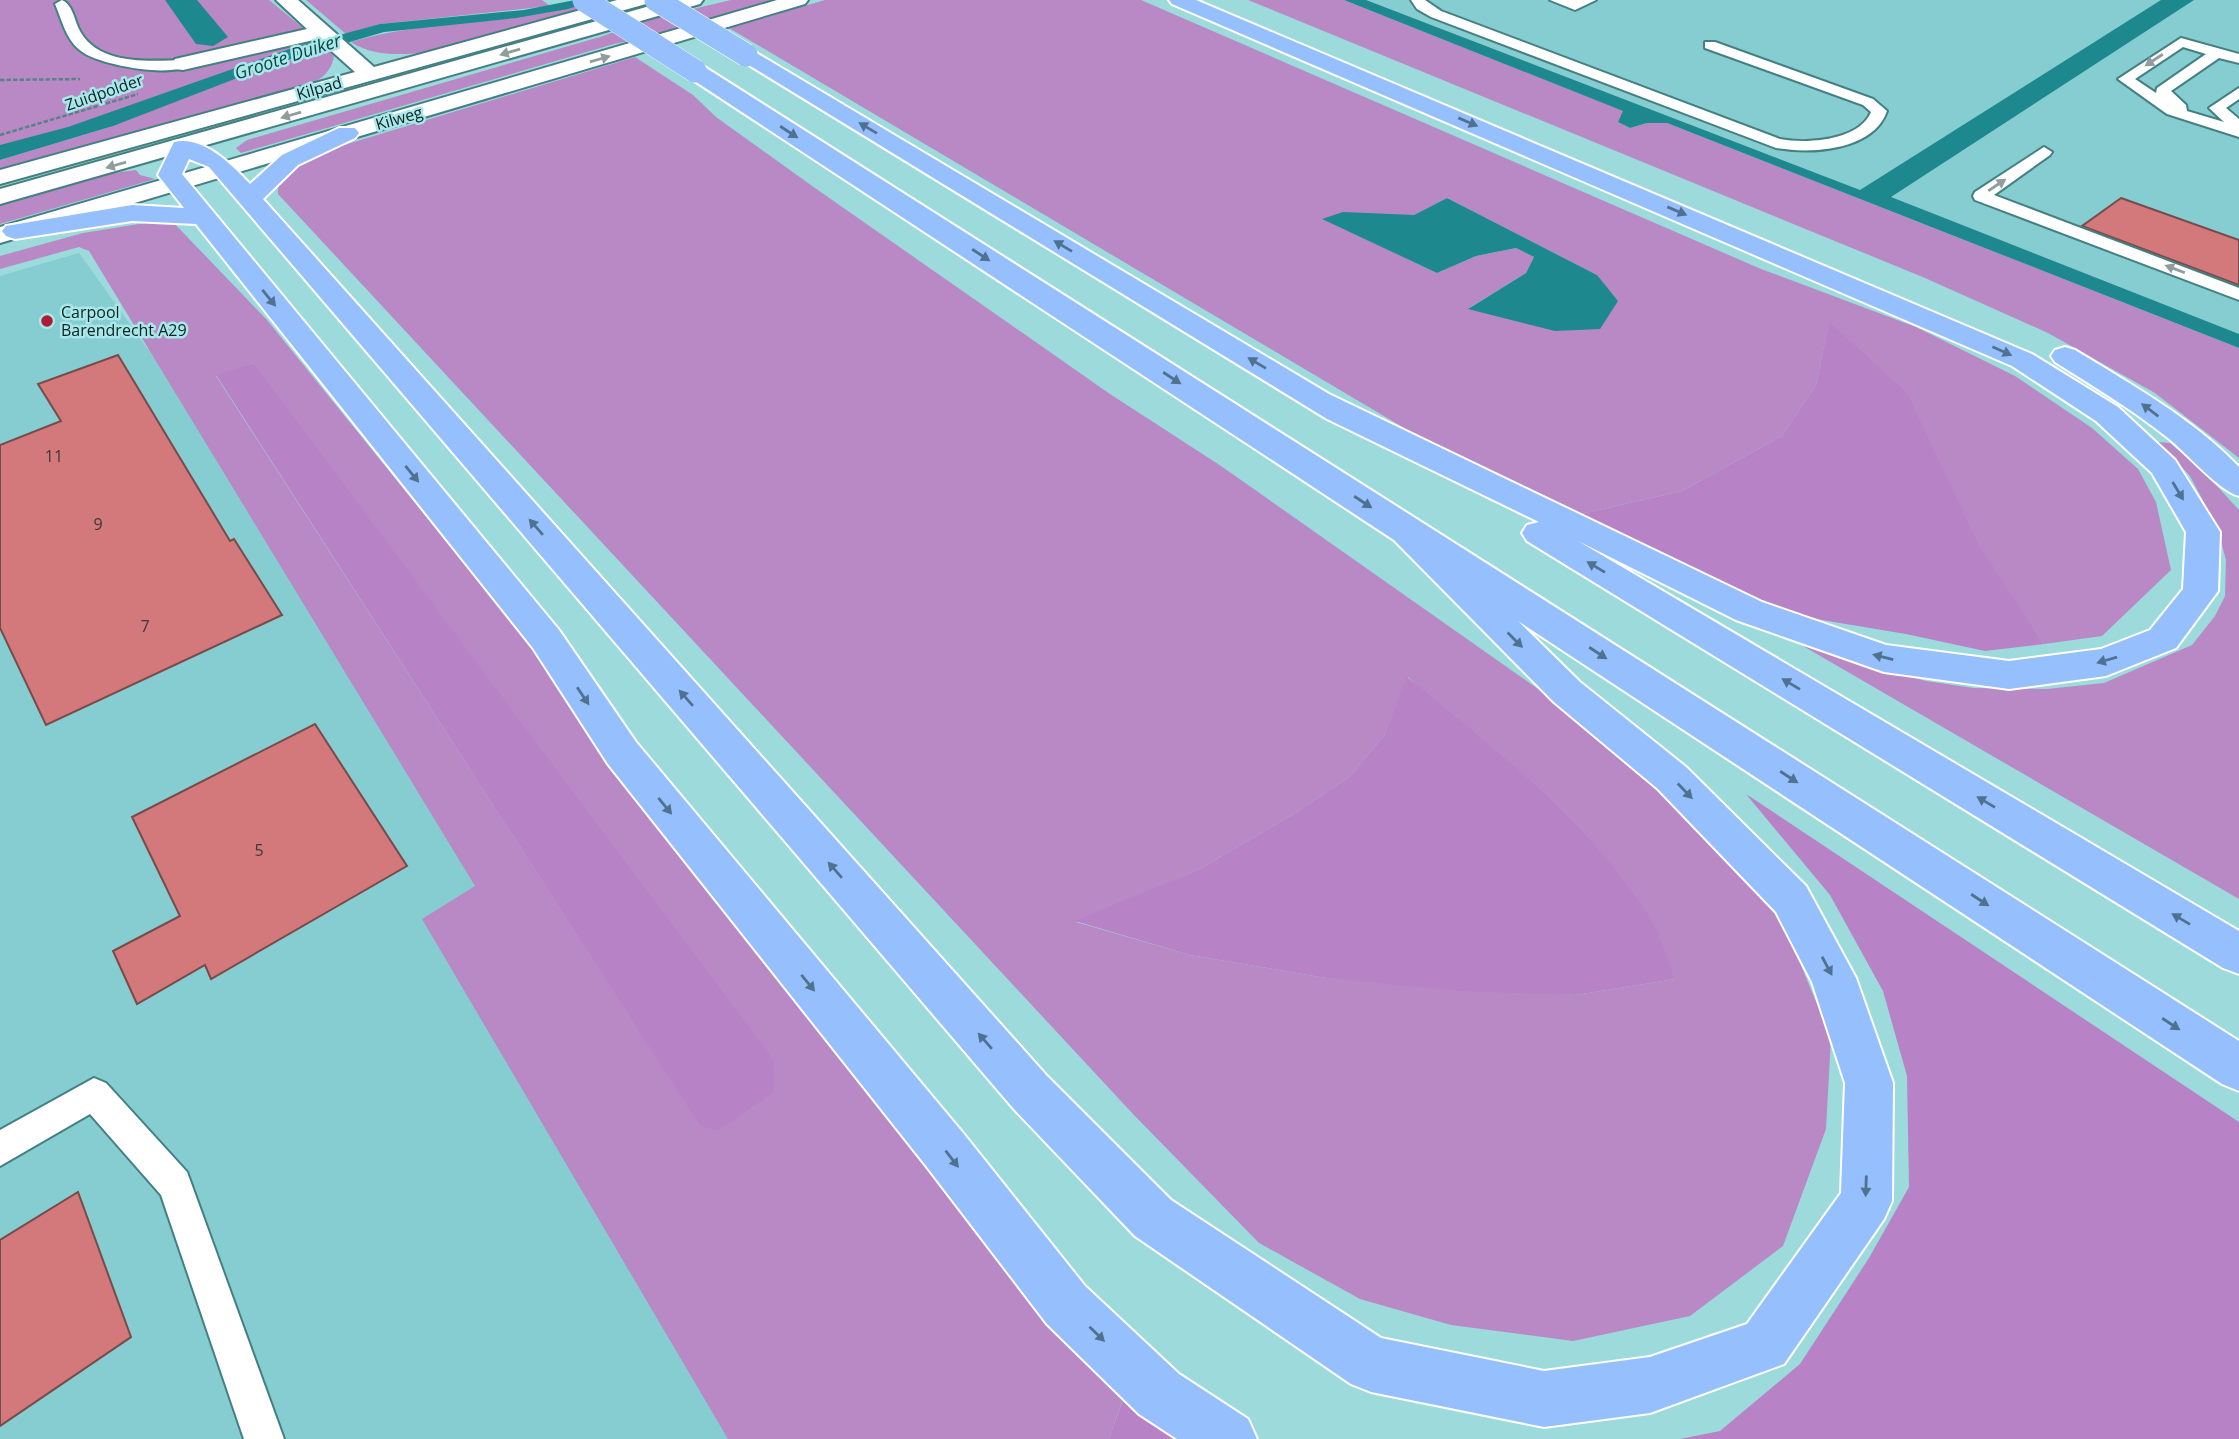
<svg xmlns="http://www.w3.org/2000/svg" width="2239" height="1439" font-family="'Open Sans',sans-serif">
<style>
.built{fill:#85cdd0}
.green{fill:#b889c5;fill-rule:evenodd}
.forest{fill:#b882c6}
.water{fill:#1d888d}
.building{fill:#d3787b;stroke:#784b4b;stroke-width:2}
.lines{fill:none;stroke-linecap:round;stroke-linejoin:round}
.lane-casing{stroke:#448082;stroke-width:4}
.street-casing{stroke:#448082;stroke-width:4}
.secondary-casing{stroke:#448082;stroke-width:4}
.highway-casing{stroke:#fff;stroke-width:4}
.path{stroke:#578486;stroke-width:2.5;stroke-dasharray:4.5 2;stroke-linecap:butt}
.lane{fill:#fff;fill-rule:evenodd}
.street{fill:#fff;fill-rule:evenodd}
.secondary{fill:#fff;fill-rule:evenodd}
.highway{fill:#96bffd;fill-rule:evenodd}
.highway-bridge-casing{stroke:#fff;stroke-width:24;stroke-linecap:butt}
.highway-bridge{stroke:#96bffd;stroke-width:23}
.oneway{fill:#919c9d}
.oneway2{fill:#507291}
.poi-dot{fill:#af1b35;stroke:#a9e7e9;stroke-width:2.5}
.labels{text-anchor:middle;stroke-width:5;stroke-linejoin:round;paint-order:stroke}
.far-street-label{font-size:16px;fill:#0a2425;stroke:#a9e7e9}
.far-poi-label{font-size:16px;fill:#0a2425;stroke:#a9e7e9;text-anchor:start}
.number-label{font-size:16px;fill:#3c393a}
.far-water-label{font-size:18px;font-style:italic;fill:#0b474a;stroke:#a9e7e9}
</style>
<rect width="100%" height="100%" fill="#9cdadc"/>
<path class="built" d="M1360,0H2239V343Z
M79,253L927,1439H0V276Z"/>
<path class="green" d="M0,0H269L319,41L295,47L248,73L327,49L334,56C331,73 321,79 307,86L0,172V160L113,126L0,153Z
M306,0H542L550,6L380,24L346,34Z
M597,0H615L430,52C403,55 373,57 351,42C431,18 517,26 597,0Z
M731,0H770L664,34L614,44L241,153L236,148L247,140L603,36L643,21Z
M825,0H1141L1761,269L1916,327L2015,376L2092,428L2138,469L2156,502L2171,570L2102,636L2044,644L1829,323L1816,385L1782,436L1682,491L1568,517L1480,473L729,28ZM1447,198L1597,275L1469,308L1526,273L1534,257L1516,248L1476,256L1437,273L1323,219L1414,215Z
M1248,0H1344L1624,111L1618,122L1630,128L1647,123H1667L2239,348V458L2155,393L2048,333L1925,278Z
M635,57L693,95L716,117L815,188L1110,394L1221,466L1622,748L1715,833L1786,929L1831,1038L1826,1129L1783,1246L1690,1316L1573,1341L1451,1325L1360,1299L1259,1243L1133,1114L278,194C275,168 312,156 331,149ZM1408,677L1649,917L1675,979L1576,995L1326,978L1190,955L1076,922L1200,869L1297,812L1348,778L1384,736Z
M136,170L140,175L155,179L0,224V205L114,173Z
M170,219L267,320L1128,1384L1109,1439H728L422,919L475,886L89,251L79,247L0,269V256L83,233ZM253,363L717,1131L700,1125L216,376Z
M2158,442L2170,443L2205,473L2239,510V899L1803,646L1926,681L1974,688L2047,689L2104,683L2192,645L2215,616L2225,596L2226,560L2217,527L2190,476Z"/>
<path class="forest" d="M1829,322L1907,393L1978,544L2044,644L1985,651L1906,634L1780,613L1568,517L1682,491L1782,436L1816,385Z
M253,363L774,1061L773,1093L717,1131L700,1126L216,375Z
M1407,677C1493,748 1587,820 1648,915C1660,934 1667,958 1675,979L1576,995L1460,991L1326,978L1190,955L1075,921L1200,869L1297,812L1348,778L1384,736Z
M1746,794L2239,1122V1439H1680L1720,1431L1800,1364L1869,1258L1909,1187L1907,1076L1883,991L1830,895Z
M1128,1385L1164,1431L1175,1439H1109Z"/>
<path class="water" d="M165,0H197L228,37L213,46L196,44Z
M575,0H597L568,9L516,18L384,32L271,65L113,126L0,160V145L68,127L295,47L380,24L524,10Z
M1344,0H1366L1860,190L2161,0H2194L1891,197L2239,334V348L1667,123H1647L1630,128L1618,122L1623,111Z
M1447,198L1597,275L1618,301L1600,329L1555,331L1468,309L1526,273L1534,257L1516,248L1476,256L1437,273L1322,219L1343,212L1414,215Z"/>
<path class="building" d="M2121,198L2239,240V285L2082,226Z
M118,355L230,541L234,539L282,615L46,725L0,628V445L61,421L38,384Z
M315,724L407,866L211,979L205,965L137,1004L113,951L180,916L132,817Z
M78,1192L131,1337L0,1426V1240Z"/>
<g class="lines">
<g class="lane-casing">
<path id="lane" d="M62,0C72,4 74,18 78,27C95,66 148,61 183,60L190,64C174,79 98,65 81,51C66,40 62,20 55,4Z
M1411,0H1425L1441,11L1780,139C1806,144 1859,141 1871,112L1863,105L1705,48V42H1715L1873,99L1887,111C1873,151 1811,154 1776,148L1431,17L1417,9Z
M1550,0H1596L1575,10Z
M2181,38L2239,54V63L2219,58L2171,91L2186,105L2187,111L2224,122L2209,108L2239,88V99L2226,108L2239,119V137L2167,114L2118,79ZM2183,47L2206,54L2157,88L2156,93L2135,79Z
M2044,147L2052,152L2050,155L1994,195L2239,288V300L1975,200L1973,196L1975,192Z
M94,1078L106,1083L187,1172L284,1439H244L161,1195L90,1114L0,1166V1130Z"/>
</g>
<g class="street-casing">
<path id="street" d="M276,0H298L374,67L617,0H649L646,4L0,184V170L355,72L318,39L183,70L175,69L172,64L175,59L307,29Z"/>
</g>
<g class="secondary-casing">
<path id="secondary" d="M671,0H703L700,4L0,204V189Z
M777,0H808L805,4L0,243V227Z"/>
</g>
<g class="highway-casing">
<path id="highway" d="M1169,0H1196L2032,354L2118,407L2175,460L2220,532L2218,591L2176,648L2106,676L2009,689L1884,672L1736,620L1578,541L2239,931V974L2223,968L1527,541L1522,533L1527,525L1539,522L1327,419L739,59L735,55L739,51H753L1329,394L1762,602L1886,645L2009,661L2101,649L2150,630L2183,589L2186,532L2152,473L2096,421L2012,366L1172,4Z
M695,65L703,66L2239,1041V1091L2222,1084L1518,621L1580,682L1686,767L1806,886L1856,978L1893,1083L1892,1201L1884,1219L1784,1364L1650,1413L1544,1427L1371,1392L1351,1384L1135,1236L1013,1108L209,167L189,159L182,174L559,630L636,742L963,1133L1085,1286L1179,1374L1248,1419L1257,1439H1177L1139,1414L1047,1324L927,1167L608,764L533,648L196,224L132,221L15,239L6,236L2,231L6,226L132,205L184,208L158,175L174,142C203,135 232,165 250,184L282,155L339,128H355L359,133L355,138L298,165L263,199L1047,1076L1171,1200L1381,1338L1544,1371L1650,1357L1747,1324L1841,1193L1845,1083L1812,982L1776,912L1658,789L1554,702L1394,540L687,76L684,71L687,66Z
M2065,347L2075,350C2132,385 2192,418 2239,467V496C2219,491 2187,453 2168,438C2133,410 2093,386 2055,362L2051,356L2055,350Z"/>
</g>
<path class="path" d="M0,80L80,79
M0,135L138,94"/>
<use href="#lane" class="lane"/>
<use href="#street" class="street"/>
<use href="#secondary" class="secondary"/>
<use href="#highway" class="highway"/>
<g class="highway-bridge-casing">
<path id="highway-bridge" d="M584,0L695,71
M656,0L746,55"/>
</g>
<use href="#highway-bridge" class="highway-bridge"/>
</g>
<defs><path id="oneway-solid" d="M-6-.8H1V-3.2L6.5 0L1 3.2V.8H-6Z" transform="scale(1.75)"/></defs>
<g class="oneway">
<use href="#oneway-solid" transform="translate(510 52) rotate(164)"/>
<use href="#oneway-solid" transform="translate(600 59) rotate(-16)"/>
<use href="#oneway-solid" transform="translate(2154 60) rotate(147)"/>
<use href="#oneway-solid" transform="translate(291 115) rotate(164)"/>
<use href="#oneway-solid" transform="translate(116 165) rotate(164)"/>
<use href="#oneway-solid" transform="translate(1997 185) rotate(-34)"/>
<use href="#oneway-solid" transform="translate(2175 269) rotate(-159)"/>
</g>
<g class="oneway2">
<use href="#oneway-solid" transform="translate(1468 122) rotate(23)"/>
<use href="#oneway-solid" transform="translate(868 128) rotate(-149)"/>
<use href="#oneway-solid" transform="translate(789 132) rotate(33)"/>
<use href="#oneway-solid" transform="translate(1677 211) rotate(23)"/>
<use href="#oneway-solid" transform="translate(1063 246) rotate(-149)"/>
<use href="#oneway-solid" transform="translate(981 255) rotate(33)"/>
<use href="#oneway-solid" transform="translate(269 298) rotate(51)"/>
<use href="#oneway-solid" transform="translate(2002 351) rotate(24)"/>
<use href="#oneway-solid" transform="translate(1257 363) rotate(-149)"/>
<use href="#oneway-solid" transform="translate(1172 378) rotate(33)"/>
<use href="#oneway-solid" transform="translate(2150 410) rotate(-143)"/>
<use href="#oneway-solid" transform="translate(412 474) rotate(51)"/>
<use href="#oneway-solid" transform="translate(2178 491) rotate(59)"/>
<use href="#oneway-solid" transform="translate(1363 502) rotate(33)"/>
<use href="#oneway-solid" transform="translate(536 527) rotate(-131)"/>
<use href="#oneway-solid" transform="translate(1596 567) rotate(-149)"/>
<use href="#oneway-solid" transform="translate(1515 640) rotate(45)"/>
<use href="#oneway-solid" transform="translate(1598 653) rotate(33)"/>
<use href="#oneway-solid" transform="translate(1883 657) rotate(-166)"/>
<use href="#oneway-solid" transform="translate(2107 660) rotate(164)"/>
<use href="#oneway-solid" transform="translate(1791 684) rotate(-149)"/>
<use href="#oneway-solid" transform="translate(583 696) rotate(56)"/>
<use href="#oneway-solid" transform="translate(686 698) rotate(-131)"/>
<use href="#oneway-solid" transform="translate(1789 777) rotate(33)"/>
<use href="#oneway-solid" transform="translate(1685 791) rotate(46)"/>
<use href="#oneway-solid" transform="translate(1986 802) rotate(-149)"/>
<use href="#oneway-solid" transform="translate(665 806) rotate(51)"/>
<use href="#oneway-solid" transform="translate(835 870) rotate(-131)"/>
<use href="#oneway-solid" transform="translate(1980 900) rotate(33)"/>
<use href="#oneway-solid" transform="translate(2181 919) rotate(-149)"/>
<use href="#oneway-solid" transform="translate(1827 966) rotate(62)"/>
<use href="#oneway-solid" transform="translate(808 983) rotate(51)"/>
<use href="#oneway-solid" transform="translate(2171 1024) rotate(33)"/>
<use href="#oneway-solid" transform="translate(985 1041) rotate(-131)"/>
<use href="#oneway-solid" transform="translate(952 1159) rotate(52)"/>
<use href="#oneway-solid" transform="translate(1866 1186) rotate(92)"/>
<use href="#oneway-solid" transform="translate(1097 1334) rotate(44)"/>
</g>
<circle class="poi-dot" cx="47" cy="321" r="7"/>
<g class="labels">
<g class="far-street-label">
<text transform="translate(319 88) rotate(-16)" y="6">Kilpad</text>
<text transform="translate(104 92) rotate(-19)" y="6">Zuidpolder</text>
<text transform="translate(399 118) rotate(-16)" y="6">Kilweg</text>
</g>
<g class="far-poi-label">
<text x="61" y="318">Carpool<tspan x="61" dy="18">Barendrecht A29</tspan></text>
</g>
<g class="number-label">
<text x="54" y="462">11</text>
<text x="98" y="530">9</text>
<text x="145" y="632">7</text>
<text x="259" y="856">5</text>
</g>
<g class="far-water-label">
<text transform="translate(288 57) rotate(-18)" y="6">Groote Duiker</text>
</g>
</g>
</svg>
